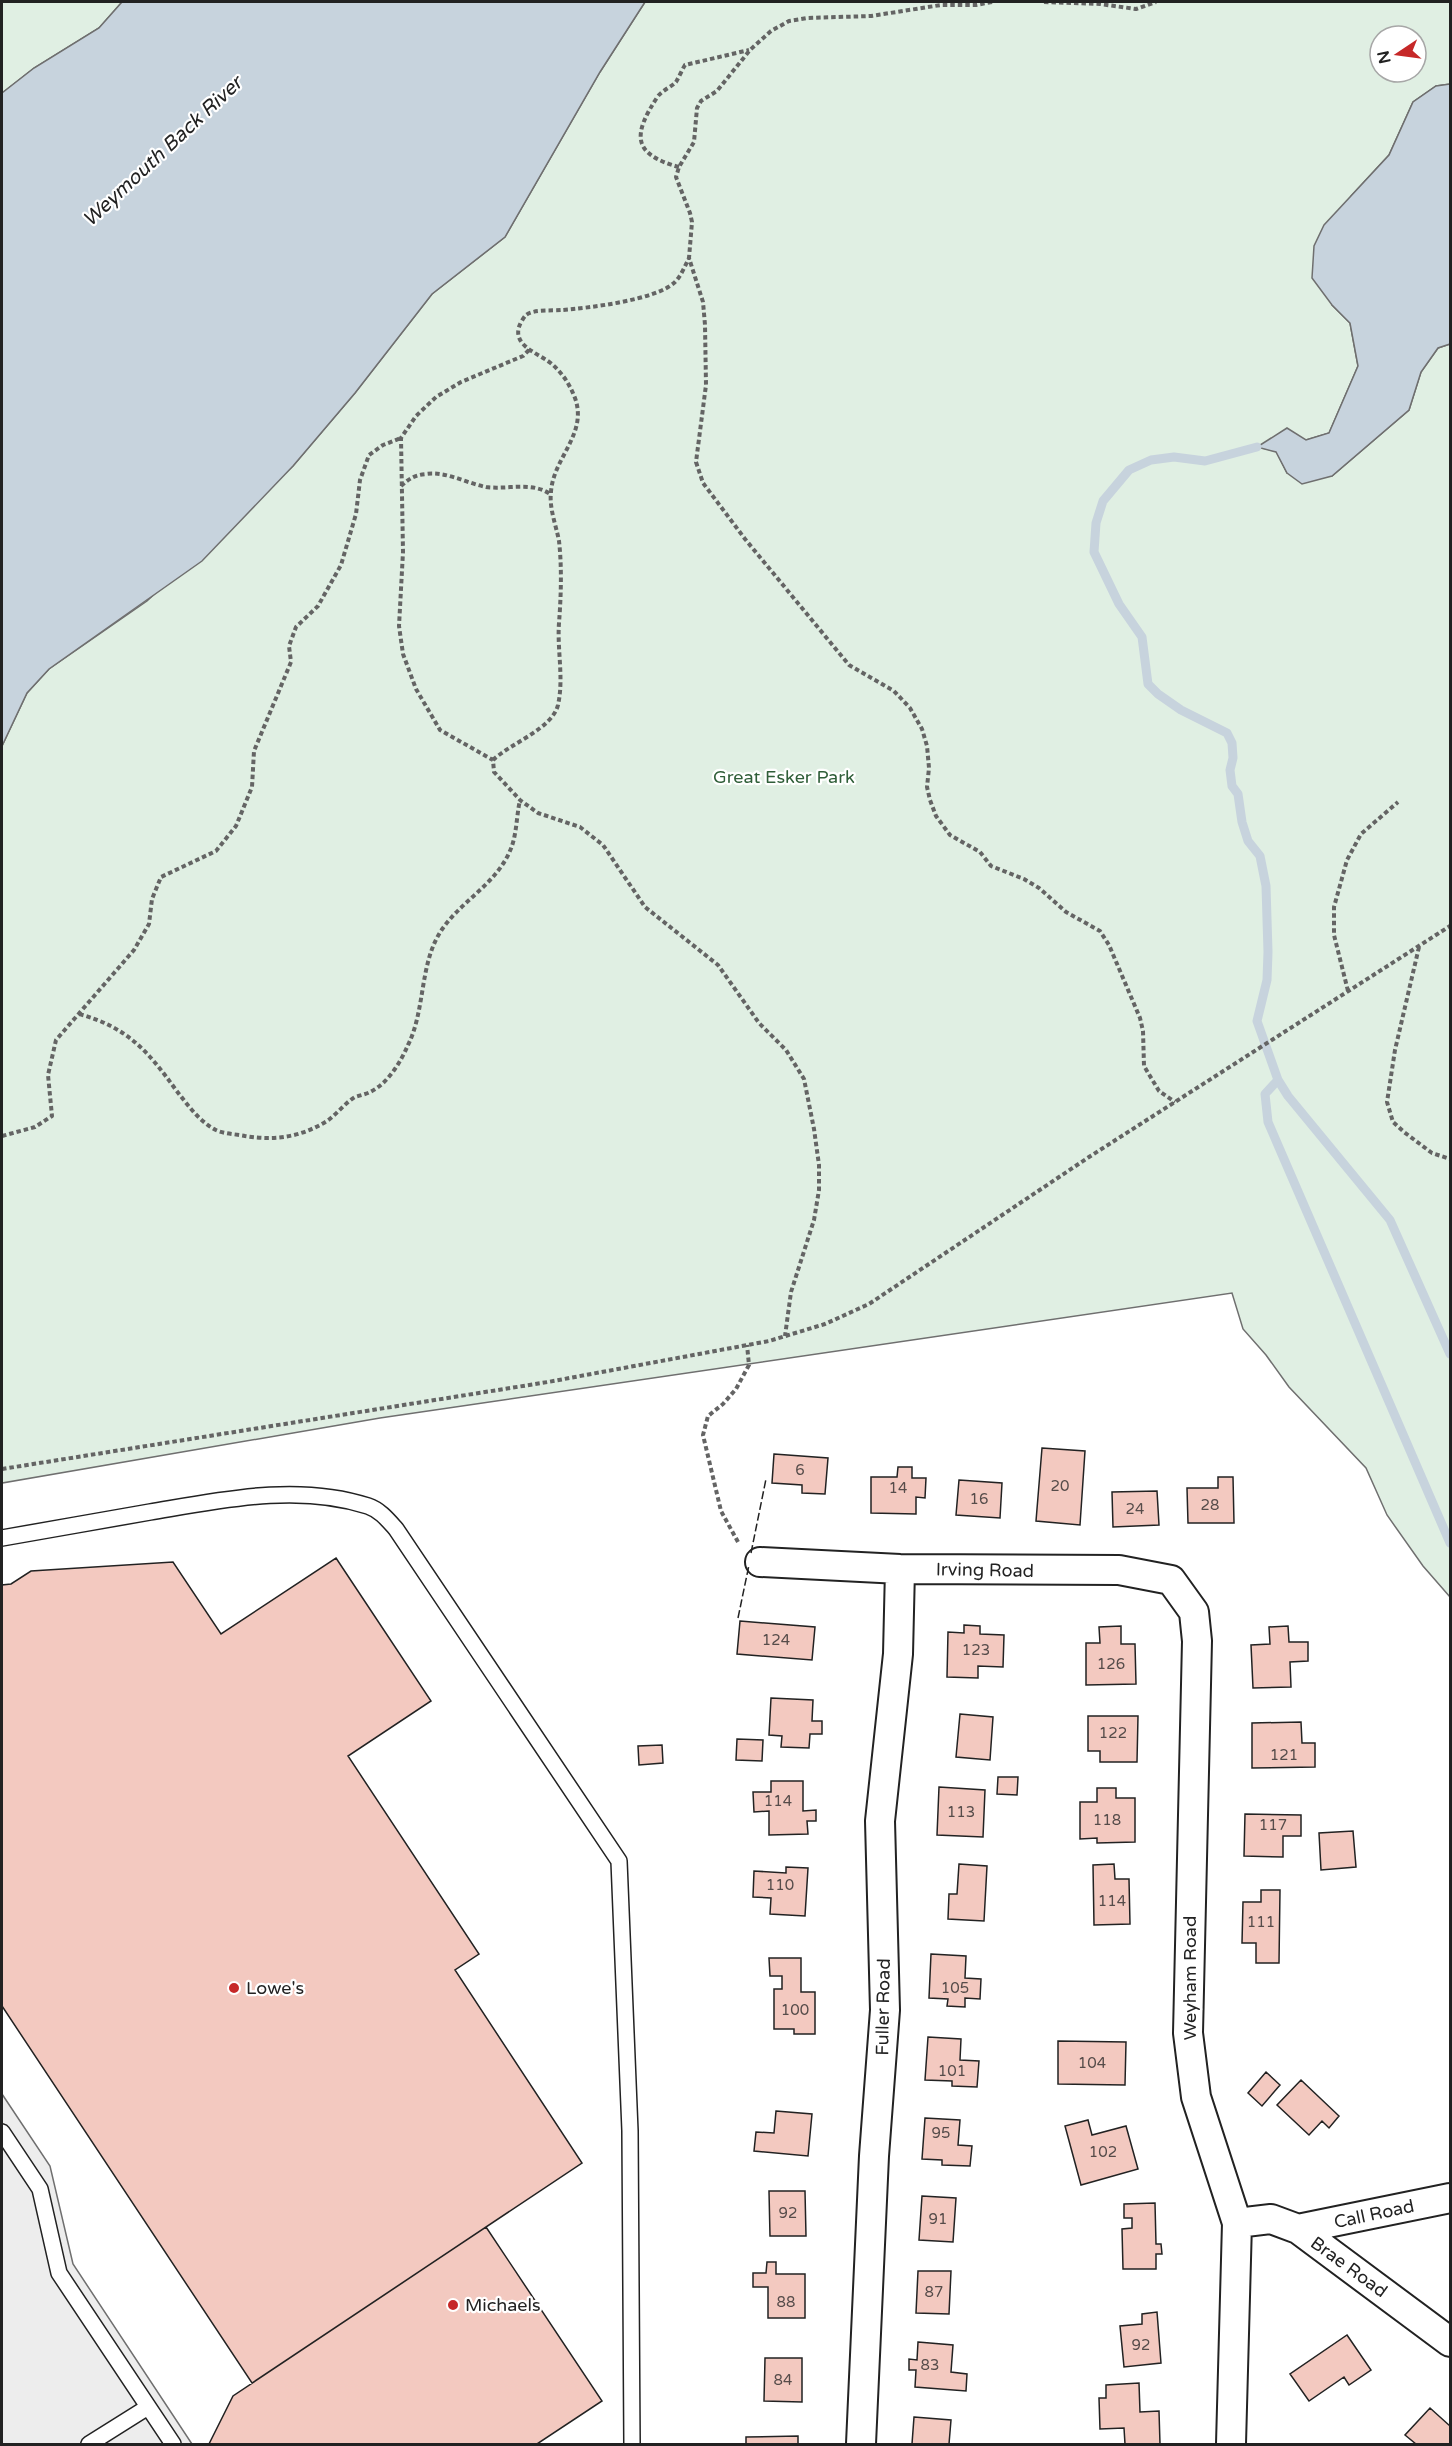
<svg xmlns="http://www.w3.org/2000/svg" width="1452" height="2446" font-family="'Varela Round',sans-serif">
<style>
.green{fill:#e0efe3;stroke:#6f6f6f;stroke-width:1.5;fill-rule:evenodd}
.parking{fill:#ededed;stroke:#6f6f6f;stroke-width:1.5}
.water{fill:#c7d3dd;stroke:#6f6f6f;stroke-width:1.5}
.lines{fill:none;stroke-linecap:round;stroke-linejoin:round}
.stream{stroke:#c7d3dd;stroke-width:9}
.building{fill:#f3c9c0;stroke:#222;stroke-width:1.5}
.service-casing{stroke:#222;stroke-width:18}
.minor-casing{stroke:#222;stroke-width:32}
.path{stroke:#646464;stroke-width:4;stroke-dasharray:4.5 3;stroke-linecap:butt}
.service{stroke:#fff;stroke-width:15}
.minor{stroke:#fff;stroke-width:28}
.fence{stroke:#222;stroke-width:1.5;stroke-dasharray:8 3;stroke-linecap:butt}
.poi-dot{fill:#c62828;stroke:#fff;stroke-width:2}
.labels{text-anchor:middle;stroke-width:4.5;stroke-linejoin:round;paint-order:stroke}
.number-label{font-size:15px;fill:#564c4a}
.park-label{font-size:18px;fill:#2f5e38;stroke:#fff}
.street-label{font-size:18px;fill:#222;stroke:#fff}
.poi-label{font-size:18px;fill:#222;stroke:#fff;text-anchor:start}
.water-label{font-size:20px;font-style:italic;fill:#222;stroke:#fff}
</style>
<rect width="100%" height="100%" fill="#fff"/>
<path class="green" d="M2,2H122L99,28L34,68L2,93Z
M645,2H1450V84L1436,86L1413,102L1389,155L1351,196L1332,305L1350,323L1358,366L1329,433L1306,440L1258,447L1276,451L1287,473L1332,476L1409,410L1421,372L1438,348L1450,344V1597L1423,1566L1387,1515L1366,1468L1289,1387L1266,1355L1243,1329L1232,1293L380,1418L2,1483V746L27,693L49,669L147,601L293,466L355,393L432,294L505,237L600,72ZM1380,36H1416V72H1380Z"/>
<path class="parking" d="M2,2094L50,2166L73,2264L192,2444H2Z"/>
<path class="water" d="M122,2H645L600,72L505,237L432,294L355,393L293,466L202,561L49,669L27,693L2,746V93L34,68L99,28Z
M1450,84V344L1438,348L1421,372L1409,410L1332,476L1302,484L1287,473L1276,452L1257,447L1287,428L1306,440L1329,433L1358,366L1350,323L1332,305L1312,278L1314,246L1324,225L1389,155L1413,102L1436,86Z"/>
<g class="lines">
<path class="stream" d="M1257,447L1205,461L1174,457L1151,460L1129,470L1103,501L1096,523L1094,552L1119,604L1142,637L1148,684L1158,694L1181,710L1227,733L1232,743L1233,758L1230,770L1232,786L1238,794L1242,822L1248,841L1260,856L1266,886L1268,952L1267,980L1257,1021L1278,1080L1288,1096L1390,1220L1450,1354
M1278,1080L1265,1094L1268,1122L1450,1543"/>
</g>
<path class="building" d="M1042,1448L1085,1451L1080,1525L1036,1521Z
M774,1454L828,1458L825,1494L802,1493V1485L772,1483Z
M898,1467H912V1478H926L925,1498L916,1497V1514L871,1513V1477H897Z
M1218,1477H1233L1234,1523H1188L1187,1488H1218Z
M959,1480L1002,1483L1000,1518L956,1515Z
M1157,1491L1159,1525L1113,1527L1112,1492Z
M336,1558L431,1701L348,1756L479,1954L455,1970L582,2163L252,2383L2,2006V1585L11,1584L31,1571L173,1562L221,1634Z
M740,1621L815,1627L812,1660L737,1654Z
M964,1625L980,1626V1634L1004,1635L1003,1667L978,1666V1678L947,1677L948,1632L964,1633Z
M1121,1626V1644H1135L1136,1684L1086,1685V1643H1100L1099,1627Z
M1288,1626L1289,1642H1308V1661L1290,1662L1291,1687L1253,1688L1251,1645L1270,1644L1269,1627Z
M771,1698L813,1700L812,1721H822V1734H810L809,1748L781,1747L782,1736L769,1735Z
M960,1714L993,1717L990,1760L956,1757Z
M1088,1716H1138L1137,1762H1100V1751H1088Z
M1301,1722L1302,1743H1315V1767L1252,1768V1723Z
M737,1739L763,1740L762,1761L736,1760Z
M662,1745L663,1763L639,1765L638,1746Z
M998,1777H1018L1017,1795L997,1794Z
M771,1781H803V1811L816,1810V1821H807L808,1834L769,1835V1811L754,1812L753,1792H771Z
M939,1787L985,1790L983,1837L937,1835Z
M1097,1788H1116V1798H1135V1842L1097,1843V1838L1080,1839V1802H1097Z
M1245,1814L1301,1815V1836H1283V1857L1244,1856Z
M1353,1831L1356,1867L1321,1870L1319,1833Z
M959,1864L987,1866L984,1921L948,1919L949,1894H957Z
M1114,1864L1115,1879H1129L1130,1924L1094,1925L1093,1865Z
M786,1867L808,1868L805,1916L770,1914L771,1898L753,1897L754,1871L786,1873Z
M1261,1890H1280L1279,1963H1256V1943H1242L1243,1902H1261Z
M931,1954L966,1956L965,1978L981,1979L980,1999L965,1998V2007L947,2006L948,1999L929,1998Z
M769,1958H801V1992H815V2034H794V2029H774V1989H782V1976H770Z
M928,2037L961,2039L960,2060L979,2061L977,2087L952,2086V2081L925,2080Z
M1058,2041L1126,2042L1125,2085L1058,2084Z
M1266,2072L1280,2085L1262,2106L1248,2093Z
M1301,2080L1339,2116L1329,2128L1322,2121L1309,2135L1277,2105Z
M776,2111L812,2114L808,2156L754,2151L756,2132L774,2133Z
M925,2118L960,2120L958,2145L972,2146L970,2166L942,2165V2160L922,2159Z
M1088,2120L1092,2135L1126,2126L1138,2169L1081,2185L1065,2126Z
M769,2191H805L806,2236H770Z
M922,2196L956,2198L953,2242L919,2240Z
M1155,2203L1156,2244H1161L1162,2254H1156V2269H1123L1122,2229L1132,2228V2218H1124V2204Z
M486,2227L602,2401L537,2444H209L233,2396Z
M767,2262H776V2274H805V2318H768V2287H753V2273H766Z
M918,2271H951L949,2314L916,2313Z
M1157,2312L1161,2363L1124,2367L1120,2326L1142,2324V2314Z
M1347,2335L1371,2370L1349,2385L1344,2377L1309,2401L1290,2374Z
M918,2342L953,2345L951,2372L967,2374L966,2391L915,2387L916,2370H909V2359L917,2360Z
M765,2358H802V2402L764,2401Z
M1139,2383L1140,2412L1159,2411L1160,2444H1125L1124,2428L1100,2429L1099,2398H1106V2385Z
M1430,2408L1450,2426V2444H1416L1405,2435Z
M914,2417L951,2420L949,2444H912Z
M798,2436V2444H746V2437Z"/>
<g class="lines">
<g class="service-casing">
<path id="service" d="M2,1538C51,1529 101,1521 150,1512C221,1500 298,1483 368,1506C380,1510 388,1520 396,1529L619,1861L630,2131L632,2444
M2,2132L40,2189L59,2273L173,2444
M89,2444L148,2407"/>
</g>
<g class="minor-casing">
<path id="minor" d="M760,1562L900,1569L1119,1570L1171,1580L1194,1612L1197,1641L1188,2033L1196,2097L1237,2223L1231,2444
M1237,2223L1271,2219L1298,2229L1450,2342
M1298,2229L1450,2198
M861,2444L874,2156L885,2010L880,1821L898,1654L900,1569"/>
</g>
<path class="path" d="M992,2L976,5H941L871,16L807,18L789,21L771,31L750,50L717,91L701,101L697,108L694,142L679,167L676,177L690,213L692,222L689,258L703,302L705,325L706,385L696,462L703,483L745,539L849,665L894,691L910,708L922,729L927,746L929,768L927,787L930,800L936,816L950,835L980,852L991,866L1024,879L1039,888L1066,912L1100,931L1109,945L1140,1018L1143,1031L1144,1066L1159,1091L1175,1102
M1044,2L1100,4L1136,9L1156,2
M679,167C631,154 633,134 658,96C663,90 671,87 676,82C679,77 682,70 685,65L749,50
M529,350L523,356L461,382L436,397L416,416L401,438L403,552L399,626L403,654L416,689L440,730L493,760L494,772L520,800L538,813L580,827L603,845L645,907L718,965L759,1023L786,1050L804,1079L814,1129L819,1165V1190L814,1220L791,1292L785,1336
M401,486C409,479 414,475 426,474C446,471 466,483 486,487C507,490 531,481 550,494
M493,760C511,743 552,729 558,705C564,678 557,650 559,623C561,597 562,567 559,541C556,525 549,508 551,492C553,458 588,434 575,398C570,385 563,374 553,365C541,354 513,347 519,327C520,324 523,318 526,315C534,309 552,311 562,310C588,308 657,300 675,282C681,276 685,266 689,258
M1419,947L1395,1050L1387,1102L1393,1122L1404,1132L1432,1153L1450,1159
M1348,991L1334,935V907L1347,860L1361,834L1398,802
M79,1014C127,1027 148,1051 176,1090C187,1104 198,1120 214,1129C222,1134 236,1134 245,1136C275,1141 301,1137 327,1121C337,1114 345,1103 355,1097C361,1095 367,1094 372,1091C389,1082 401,1061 408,1045C426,1009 419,961 443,928C462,901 495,884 509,853C517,837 516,818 520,800
M2,1136L35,1127L52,1116L48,1075L56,1040L134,950L149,924L152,899L161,877L216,851L236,826L252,787L254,751L291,662L289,646L296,627L318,606L341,565L356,514L360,480L369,455L383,445L401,438
M2,1469L548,1382L769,1341L825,1324L869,1304L1089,1157L1450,926
M738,1542L721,1511L703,1435L708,1416L723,1404L736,1389L749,1365L747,1345"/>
<use href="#service" class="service"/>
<use href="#minor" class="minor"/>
<path class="fence" d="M751,1553L766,1479
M738,1618L749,1565"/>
</g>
<g class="poi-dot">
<circle cx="234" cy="1988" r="6"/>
<circle cx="453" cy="2305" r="6"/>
</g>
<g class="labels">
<g class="number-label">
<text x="800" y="1475">6</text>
<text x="1060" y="1491">20</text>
<text x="898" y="1493">14</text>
<text x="979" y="1504">16</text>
<text x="1210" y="1510">28</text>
<text x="1135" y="1514">24</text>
<text x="776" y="1645">124</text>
<text x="976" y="1655">123</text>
<text x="1111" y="1669">126</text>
<text x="1113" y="1738">122</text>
<text x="1284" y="1760">121</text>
<text x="778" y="1806">114</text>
<text x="961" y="1817">113</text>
<text x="1107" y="1825">118</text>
<text x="1273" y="1830">117</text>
<text x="780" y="1890">110</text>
<text x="1112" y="1906">114</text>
<text x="1261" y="1927">111</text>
<text x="955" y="1993">105</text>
<text x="795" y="2015">100</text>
<text x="1092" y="2068">104</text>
<text x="952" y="2076">101</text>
<text x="941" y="2138">95</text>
<text x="1103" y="2157">102</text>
<text x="788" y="2218">92</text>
<text x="938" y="2224">91</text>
<text x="934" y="2297">87</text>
<text x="786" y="2307">88</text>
<text x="1141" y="2350">92</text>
<text x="930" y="2370">83</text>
<text x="783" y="2385">84</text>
</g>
<g class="park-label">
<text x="784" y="783">Great Esker Park</text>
</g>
<g class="street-label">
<text transform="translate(985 1570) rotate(1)" y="6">Irving Road</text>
<text transform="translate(1190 1978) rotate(-90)" y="6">Weyham Road</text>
<text transform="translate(883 2007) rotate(-89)" y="6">Fuller Road</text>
<text transform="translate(1374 2214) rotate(-12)" y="6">Call Road</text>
<text transform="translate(1349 2267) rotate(36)" y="6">Brae Road</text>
</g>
<g class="poi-label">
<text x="246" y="1994">Lowe's</text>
<text x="465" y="2311">Michaels</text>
</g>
<g class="water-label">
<text transform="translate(162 151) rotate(-43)" y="7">Weymouth Back River</text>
</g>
</g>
<rect width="1452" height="2446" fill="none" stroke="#222222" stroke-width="6"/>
<g transform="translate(1398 54) rotate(257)"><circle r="28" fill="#ffffff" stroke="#a7a7a7" stroke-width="1.5"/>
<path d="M0-4.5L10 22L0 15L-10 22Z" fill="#c62828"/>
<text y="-9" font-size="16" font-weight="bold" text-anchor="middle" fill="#222222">N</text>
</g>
</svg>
